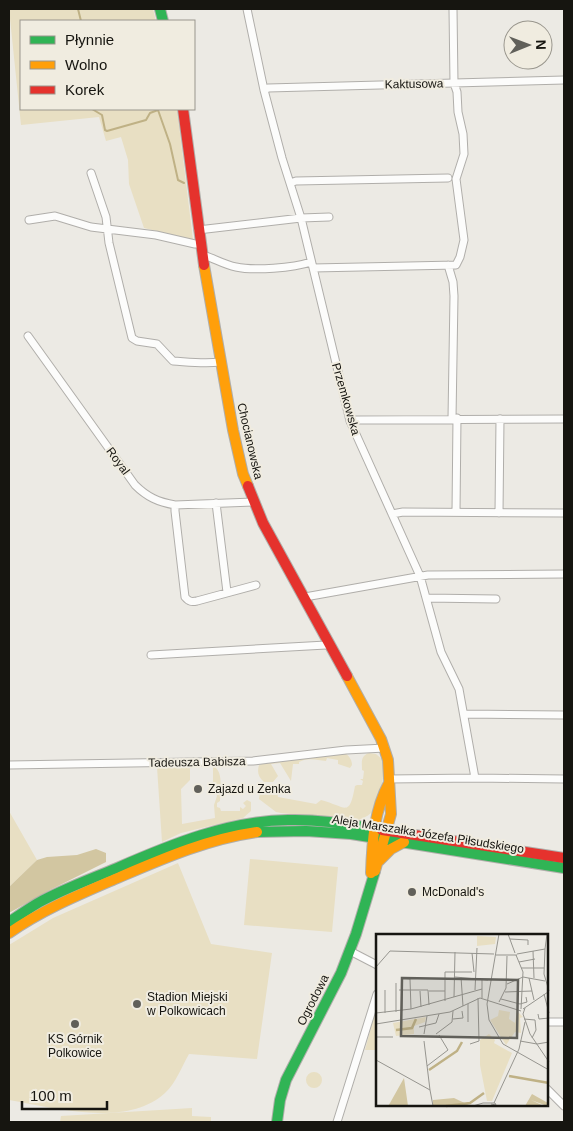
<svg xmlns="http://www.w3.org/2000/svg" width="573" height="1131" font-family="Helvetica,sans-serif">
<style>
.green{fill:#e8dfc3}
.forest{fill:#d2c6a1}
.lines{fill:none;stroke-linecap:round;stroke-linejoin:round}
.stream{stroke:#bfb185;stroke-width:2}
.street-casing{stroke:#b0aeaa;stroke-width:9}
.fast-casing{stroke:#b0aeaa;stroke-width:12}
.slow-casing{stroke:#b0aeaa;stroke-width:12}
.jam-casing{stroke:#b0aeaa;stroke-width:12}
.street{stroke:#fcfcfb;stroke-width:7}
.fast{stroke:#30b455;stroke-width:10}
.slow{stroke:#ff9f0a;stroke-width:10}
.jam{stroke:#e5322d;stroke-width:10}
.poi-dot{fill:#61605a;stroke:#f0ece0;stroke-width:2}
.labels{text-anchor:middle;stroke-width:4;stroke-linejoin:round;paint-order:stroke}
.street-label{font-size:12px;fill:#161510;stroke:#f0ece0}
.poi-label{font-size:12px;fill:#161510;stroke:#f0ece0;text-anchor:start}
.inset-river{fill:none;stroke:#bfb185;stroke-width:2.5}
.inset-road{fill:none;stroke:#96958f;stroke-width:1}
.view{fill:#61605a;fill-opacity:0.15;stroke:#61605a;stroke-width:2.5}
.inset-edge{fill:none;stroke:#161510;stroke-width:2.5}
</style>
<rect width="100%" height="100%" fill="#eceae4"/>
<path class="green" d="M9,9H153L156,21H21V109H177L193,240L144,228L129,184L128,160L121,137L106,141L99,117L21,125Z
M344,753C349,755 352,760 352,765L350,768L338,764V760L327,758L326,761C317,760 308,757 299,762V764H293L291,781L280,763L271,764L278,776L273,782H264C258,777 257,772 259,765L262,764Z
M369,753L376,754L384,761C385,773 380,803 372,812C367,817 360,820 354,821L281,813L276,812L259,799L260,791L274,789L277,791L278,797L316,804L321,800C347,807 349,818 355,786L357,785H362L363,781L360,779H363L364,771L362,770C362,763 360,756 369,753Z
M190,766V780L181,789L182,824L215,818L214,805L217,796L213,785V766C224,771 220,790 220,801L217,803V807L220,808L221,811H240V807L243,809L246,806L243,803L247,800L251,802V811L243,818L181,833L162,842L157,767Z
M9,811L37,860L9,887Z
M250,859L338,867L332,932L244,925Z
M178,863L211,944L272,953L257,1059L189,1054C182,1066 176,1083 165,1093C127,1128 54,1108 9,1100V945L53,918Z
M377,1005V1050H365Z
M306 1080a8 8 0 1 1 16 0a8 8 0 1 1-16 0Z
M192,1108V1116L211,1117V1122H60L61,1116Z"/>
<path class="forest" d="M96,849L106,853V862L50,890L9,913V887L37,860L47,857L77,855Z"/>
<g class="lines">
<path class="stream" d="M78,9L81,21
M92,109L102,115L105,130L107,131L146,120L150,113L158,110L170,144L178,180L184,183"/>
<g class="street-casing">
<path id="street" d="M247,9L264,90L282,158L301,218L350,421L420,576L441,652L459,689L475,778
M264,90L268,88L564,80
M91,173L106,217L109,243L132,338L137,341L157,344L173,361C189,362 204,364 220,362
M290,183L296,181L448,178
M29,220L55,216L91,227L156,235L195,244H200
M198,230L301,218L329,217
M202,256H206C215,259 225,265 236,267C254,271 293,268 311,262
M448,265L453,282L454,296L452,418
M313,268L456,265L460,257L464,240L456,179L464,154L463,134L458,112L457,92L454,83L453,9
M28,336L135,485C147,497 158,502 175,505L253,502
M350,421L356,420L564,419
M216,503L227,592
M175,505V511L185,597C189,602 192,602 197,601L256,585
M456,512L457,418
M499,513L500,419
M392,514L403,512L564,513
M305,597L428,575L564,574
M427,598L496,599
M151,655L326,645L330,643
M464,714L564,715
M9,765L253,761L346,750L385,748
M389,779L475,778L564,779
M350,951L377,965
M547,1022H564
M547,1089L564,1106
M337,1122L377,994"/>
</g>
<g class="fast-casing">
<path id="fast" d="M160,9L163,21
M257,832L306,831L351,834L564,868
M9,922C18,916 28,909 38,903C63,889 91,879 117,868C172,844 228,821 288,820C320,819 351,825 382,830
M277,1122L280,1100L286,1080L341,973L356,934L375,871"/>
</g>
<g class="slow-casing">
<path id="slow" d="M204,265L233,430L243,474L248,486
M347,676L381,739L388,760L391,814L375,871
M379,861L391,849L404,842
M371,873C372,843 374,810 389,783
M9,933C42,910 78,895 115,879C162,859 207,839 257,832"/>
</g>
<g class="jam-casing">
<path id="jam" d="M183,109L204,265
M248,486L263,523L347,676
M382,830L564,858"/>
</g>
<use href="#street" class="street"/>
<use href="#fast" class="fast"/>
<use href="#slow" class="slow"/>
<use href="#jam" class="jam"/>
</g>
<g class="poi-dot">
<circle cx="198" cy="789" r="5"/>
<circle cx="412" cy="892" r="5"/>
<circle cx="137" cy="1004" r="5"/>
<circle cx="75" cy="1024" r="5"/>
</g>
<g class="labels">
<g class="street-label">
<text transform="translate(414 84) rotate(-1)" y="4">Kaktusowa</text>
<text transform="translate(346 399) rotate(74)" y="4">Przemkowska</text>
<text transform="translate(250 441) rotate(77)" y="4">Chocianowska</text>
<text transform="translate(118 461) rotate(54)" y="4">Royal</text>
<text transform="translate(197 762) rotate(-1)" y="4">Tadeusza Babisza</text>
<text transform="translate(428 834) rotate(9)" y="4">Aleja Marszałka Józefa Piłsudskiego</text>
<text transform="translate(313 1000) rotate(-63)" y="4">Ogrodowa</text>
</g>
<g class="poi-label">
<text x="208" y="793">Zajazd u Zenka</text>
<text x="422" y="896">McDonald's</text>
<text x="147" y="1001">Stadion Miejski<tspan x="147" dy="14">w Polkowicach</tspan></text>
<text x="75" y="1043" text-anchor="middle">KS Górnik<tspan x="75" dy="14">Polkowice</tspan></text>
</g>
</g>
<g transform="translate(376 934)">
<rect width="172" height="172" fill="#eceae4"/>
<path d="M101,2L120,3L119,10L101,12ZM123,76L134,78L133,85L139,89L141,77L147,83L144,84L145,99L139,98L130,111L114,86L122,82ZM50,83L49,88L38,92V100L20,102L17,89ZM113,100L119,106L118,109L136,119L116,167H111L104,131V106Z" fill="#e8dfc3"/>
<path d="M28,144L32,172H12L14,169ZM156,160L172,169L171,172L155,166L168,172H149ZM78,164L95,172L57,171V166Z" fill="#d2c6a1"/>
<path class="inset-river" d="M20,96L36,94L40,85M53,136L81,117L86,108M133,142L173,149M70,172L94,169L108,159"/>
<path class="inset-road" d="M123,0L111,70L113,86L127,110L173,136M132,0L139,19M134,5L152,6V11M169,15L168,40L173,57M169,15L171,0M157,17L158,44M96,19L98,38M141,20L169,15M120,21H141M140,21L147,38L145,75M143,28L159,25M0,33L14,17L118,20M145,34H168M79,43L112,46M85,43L87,72M26,44L34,45L35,75M153,44L158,66M131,50L147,43L169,47M23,56H52L53,71M99,56L101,14M44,57L45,73M53,57H69M129,58L156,57M26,59V77M168,60L173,79M78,63L79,18M106,64V45M125,65L144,70L151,68L150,63M69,67V38H96M123,68L130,54L131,22M92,70V88M149,74L147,80L154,100L173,128M147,75L172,58M20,78V49M0,79L35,75L106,55M9,79V56M162,80L163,85L173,84M77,85L87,84L86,77M148,85L159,86L160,96L156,104M0,90L74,78L104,64L145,77M43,93L60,89L63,80M48,100L51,82M60,100L76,88L77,77M0,103H17M48,107L54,156M144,107L161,110L173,108M94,110L103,107L102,64M0,126L54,156L57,172M51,132L72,116L63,101M118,169L143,115L149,88M97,172L107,169H119L120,171L115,170"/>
<path class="view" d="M26,44L142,46L141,104L25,102Z"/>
<rect width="172" height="172" class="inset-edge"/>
</g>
<rect width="573" height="1131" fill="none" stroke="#161510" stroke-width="20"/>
<rect x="20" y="20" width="175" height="90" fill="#f0ece0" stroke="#99968d"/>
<rect x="30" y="36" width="25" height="8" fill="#30b455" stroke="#99968d"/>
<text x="65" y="45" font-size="15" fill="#161510">Płynnie</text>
<rect x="30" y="61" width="25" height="8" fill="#ff9f0a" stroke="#99968d"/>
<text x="65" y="70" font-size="15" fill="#161510">Wolno</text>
<rect x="30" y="86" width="25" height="8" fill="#e5322d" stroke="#99968d"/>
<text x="65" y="95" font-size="15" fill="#161510">Korek</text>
<g transform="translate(528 45) rotate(89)"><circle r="24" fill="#f0ece0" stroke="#99968d"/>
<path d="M0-4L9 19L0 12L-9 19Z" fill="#61605a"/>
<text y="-8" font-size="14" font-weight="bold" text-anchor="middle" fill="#161510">N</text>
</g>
<path d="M22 1101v8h85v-8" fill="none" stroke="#161510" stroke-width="2.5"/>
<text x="30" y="1101" font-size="15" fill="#161510" stroke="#f0ece0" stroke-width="4" paint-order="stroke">100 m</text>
</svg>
